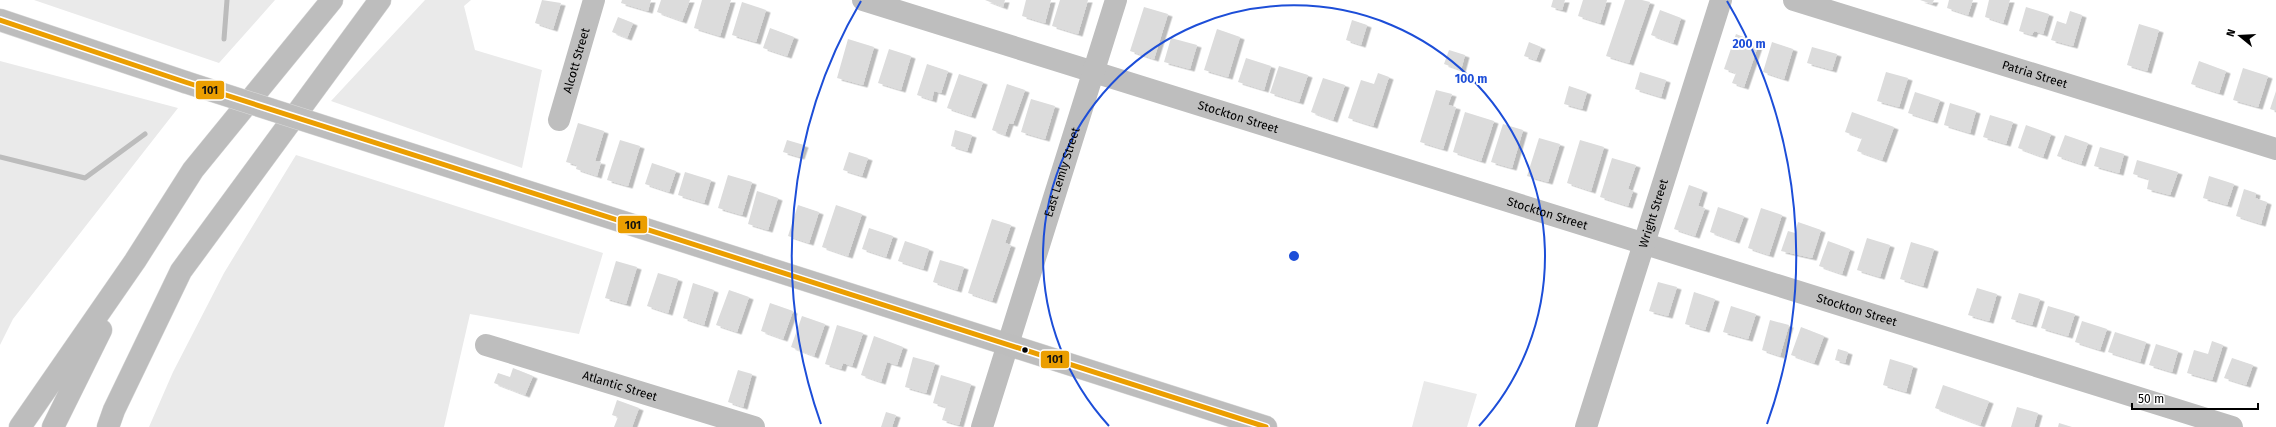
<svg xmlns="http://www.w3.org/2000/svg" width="2276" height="427" font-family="'Fira Sans',sans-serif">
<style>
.green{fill:#eaeaea}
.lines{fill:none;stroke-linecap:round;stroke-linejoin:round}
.stream{stroke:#bcbcbc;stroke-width:5}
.building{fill:#dcdcdc;filter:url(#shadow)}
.major-casing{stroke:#dbdbdb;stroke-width:23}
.highway-casing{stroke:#dbdbdb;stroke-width:23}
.minor{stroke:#bebebe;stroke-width:22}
.major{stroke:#bdbdbd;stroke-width:22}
.highway{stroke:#bdbdbd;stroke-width:22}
.major-bridge-casing{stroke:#dbdbdb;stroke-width:23;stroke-linecap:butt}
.major-bridge{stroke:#bdbdbd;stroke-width:22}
.bus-1-casing{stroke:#fff;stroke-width:8}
.bus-1{stroke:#eb9e00;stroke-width:5}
.ring{fill:none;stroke:#1d4ed8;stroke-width:2}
.bus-dot{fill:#000;stroke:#fff;stroke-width:1.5}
.labels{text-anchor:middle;stroke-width:4;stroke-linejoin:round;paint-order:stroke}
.street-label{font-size:12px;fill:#000;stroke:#fff}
.centre{fill:#1d4ed8;stroke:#fff;stroke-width:2}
.ring-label{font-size:12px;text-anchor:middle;font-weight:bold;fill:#1d4ed8;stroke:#fff;stroke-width:4;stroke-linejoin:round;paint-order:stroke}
.line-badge{stroke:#fff;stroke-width:1.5}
.pale-badge-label{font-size:11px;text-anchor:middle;font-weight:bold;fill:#111}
</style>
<defs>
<filter id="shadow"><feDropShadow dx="4.5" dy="2.5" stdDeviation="0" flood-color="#0004"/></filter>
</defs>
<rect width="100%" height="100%" fill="#fff"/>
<path class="green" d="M34,0H275L219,63Z
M425,0H471L464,6L475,50L542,70L522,168L331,101Z
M0,61L178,108L13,319L0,345Z
M296,155L603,253L579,334L470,314L444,427H149L173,372L224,273Z
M1424,381L1477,394L1467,427H1412Z"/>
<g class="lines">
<path class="stream" d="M224,39L227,0
M0,157L85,178L145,134"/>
</g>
<path class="building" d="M542,0L561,3L553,29L535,23Z
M622,0H651L648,11L621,3Z
M661,0H690L682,21L657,12Z
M702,0H731L720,36L694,28Z
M985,0H1005L1003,7Z
M1026,0H1051L1045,23L1022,16Z
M1060,0H1088L1078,34L1052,26Z
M1553,0H1565L1562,10L1551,7Z
M1583,0H1607L1600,23L1578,16Z
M1625,0H1642L1650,2L1629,63L1606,56Z
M1920,0H1934L1932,4Z
M1949,0H1973L1968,15L1947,8Z
M1989,0H2010L2003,23L1985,17Z
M742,2L766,10L756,42L732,35Z
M1144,7L1168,14L1154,59L1130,51Z
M2026,7L2049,14L2043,34L2034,31L2032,35L2019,31Z
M1660,10L1681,18L1673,43L1651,35Z
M2070,11L2082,15L2073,46L2051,40L2057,21L2066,24Z
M618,17L633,23L627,38L612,32Z
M1352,20L1367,25L1361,45L1346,40Z
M2139,24L2159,30L2147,71L2127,65Z
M770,28L794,37L787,56L763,48Z
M1217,29L1240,37L1228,77L1204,70Z
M1736,34L1759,43L1744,87L1732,83L1736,73L1724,69Z
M1171,38L1197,45L1190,69L1164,62Z
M848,39L874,47L863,85L837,78Z
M1529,42L1541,47L1536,60L1524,56Z
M1772,42L1793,49L1784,79L1763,72Z
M1812,47L1837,54L1832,70L1807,63Z
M889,49L911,56L901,90L878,83Z
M1449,50L1465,55L1461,70L1444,64Z
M1246,58L1271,66L1264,90L1238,82Z
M2199,61L2226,71L2219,93L2191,84Z
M927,64L948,71L941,93L934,91L932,100L917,95Z
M1279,66L1308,75L1299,102L1270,93Z
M2243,68L2268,76L2258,107L2233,100Z
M1640,72L1666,80L1661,97L1635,89Z
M1886,72L1908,78L1899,107L1877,101Z
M1378,73L1389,77L1373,126L1348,118L1361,80L1374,84Z
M959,74L983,82L971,116L947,108Z
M1323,78L1345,85L1333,120L1311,112Z
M1007,84L1025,90L1013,124L1009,123L1005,135L992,130Z
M1569,86L1587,92L1582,109L1564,104Z
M1436,90L1452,94L1448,105L1456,107L1443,149L1420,142Z
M2276,91V111L2270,109Z
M1915,92L1940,100L1933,121L1908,113Z
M1031,99L1055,106L1045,139L1021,132Z
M1950,103L1976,111L1970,133L1944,125Z
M1465,112L1494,121L1481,161L1453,152Z
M1852,112L1894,127L1882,160L1857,151L1862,138L1845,132Z
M1990,115L2013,122L2006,144L1983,137Z
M578,123L604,131L595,161L601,162L597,176L576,169L577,165L566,162Z
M1503,124L1523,130L1512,168L1491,162Z
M2026,125L2051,134L2043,157L2018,148Z
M955,130L972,135L967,151L951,146Z
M2065,135L2088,143L2081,164L2057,156Z
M1539,138L1560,144L1548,182L1527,176Z
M620,140L640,146L628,186L607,180Z
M787,140L804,145L800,157L783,152Z
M1580,140L1604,147L1591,191L1567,183Z
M2100,147L2124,154L2119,173L2094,166Z
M849,152L868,158L862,176L843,170Z
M1612,158L1636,165L1628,189L1633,191L1628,206L1600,197Z
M2137,160L2178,172L2170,195L2147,189L2149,179L2133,174Z
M652,163L676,171L669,192L645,184Z
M685,172L711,180L704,203L678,195Z
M728,175L752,182L742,215L718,208Z
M2209,176L2234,184L2227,205L2203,198Z
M1689,185L1703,190L1698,206L1705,208L1695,236L1674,229Z
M2244,189L2256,193L2255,198L2267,202L2261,224L2236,216Z
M757,191L778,198L768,230L748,224Z
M798,205L819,212L809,243L788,236Z
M836,205L862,214L848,256L822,247Z
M1718,207L1744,216L1735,241L1710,232Z
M1761,208L1782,215L1769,255L1748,248Z
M992,219L1011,225L1005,243L1011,245L992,301L968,293Z
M1798,222L1821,230L1812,258L1781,251L1788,231L1795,233Z
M869,228L893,236L886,257L862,249Z
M1867,238L1890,245L1880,277L1857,270Z
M905,241L929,249L923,269L898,261Z
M1828,241L1850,249L1842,274L1819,266Z
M1911,242L1934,249L1923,286L1900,279Z
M940,260L964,267L957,290L933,282Z
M616,261L637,267L626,304L605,298Z
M658,273L678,279L668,313L647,306Z
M1658,282L1677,287L1668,316L1649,311Z
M693,283L714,290L704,325L683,318Z
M1977,288L1997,294L1989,321L1968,315Z
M729,290L749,297L737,332L716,325Z
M1694,292L1715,299L1705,330L1685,324Z
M2019,293L2040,299L2032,325L2011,319Z
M770,303L793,311L783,339L761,331Z
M1731,306L1756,314L1748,339L1723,332Z
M2048,306L2075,314L2068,336L2041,328Z
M802,316L825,324L814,356L791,347Z
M1770,320L1789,325L1780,356L1762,350Z
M2082,321L2107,329L2100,350L2075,342Z
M837,325L863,333L852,366L843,363L841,369L825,364Z
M1801,327L1824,336L1814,363L1791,355Z
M2115,332L2146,342L2140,362L2108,352Z
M874,336L903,347L897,365L887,362L881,382L861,375Z
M2212,341L2223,345L2212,380L2187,373L2194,350L2208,354Z
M2156,344L2178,351L2172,372L2149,365Z
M1838,349L1848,352L1845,363L1835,360Z
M913,357L935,363L926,393L905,387Z
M2232,358L2253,365L2246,385L2224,378Z
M1890,359L1913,366L1906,392L1883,385Z
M513,368L533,376L525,395L494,383L498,373L510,377Z
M738,370L752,374L743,407L728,402Z
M941,375L971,384L959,425L942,420L946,407L933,403Z
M1943,385L1989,401L1980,425L1935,408Z
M617,400L639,408L632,427H614L618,417L612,415Z
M2017,407L2038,413L2034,427H2011Z
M886,412L896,415L892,427H881Z
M2059,423L2072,427H2058Z"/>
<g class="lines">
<g class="major-casing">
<path id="major" d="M0,20L185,82
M341,132L1266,427"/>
</g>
<g class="highway-casing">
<path id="highway" d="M20,427L135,261L193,170L332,0
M53,427L101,330
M108,427L114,410L181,271L380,0"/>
</g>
<g class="minor">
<path id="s1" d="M863,0L2232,427"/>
<path id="s2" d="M1794,0L2276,149"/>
<path id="s3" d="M559,120L594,0"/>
<path id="s4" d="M486,345L754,427"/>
<path id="s5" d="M982,427L1116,0"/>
<path id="s6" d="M1586,427L1721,0"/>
</g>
<use href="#major" class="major"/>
<use href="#highway" class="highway"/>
<g class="major-bridge-casing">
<path id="major-bridge" d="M185,82L341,132"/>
</g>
<use href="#major-bridge" class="major-bridge"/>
<g class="bus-1-casing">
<path id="bus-1" d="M0,20L185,82L1266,427"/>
</g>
<use href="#bus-1" class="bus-1"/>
</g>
<g class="ring">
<path d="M1109 426A251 251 0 1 1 1479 426"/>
<path d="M821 424A502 502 0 0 1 861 1M1727 1A502 502 0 0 1 1767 424"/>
</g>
<circle class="bus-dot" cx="1025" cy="350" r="3.5"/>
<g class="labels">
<g class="street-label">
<text dy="4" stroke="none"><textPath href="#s3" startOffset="62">Alcott Street</textPath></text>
<text dy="4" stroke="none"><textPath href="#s2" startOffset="252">Patria Street</textPath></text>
<text dy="4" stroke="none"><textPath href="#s1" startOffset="393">Stockton Street</textPath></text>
<text dy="4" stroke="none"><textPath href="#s5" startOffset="267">East Lemly Street</textPath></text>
<text dy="4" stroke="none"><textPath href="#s1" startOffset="717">Stockton Street</textPath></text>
<text dy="4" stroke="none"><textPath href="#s6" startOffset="224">Wright Street</textPath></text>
<text dy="4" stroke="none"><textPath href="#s1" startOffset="1041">Stockton Street</textPath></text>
<text dy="4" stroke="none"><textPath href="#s4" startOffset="140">Atlantic Street</textPath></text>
</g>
</g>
<circle cx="1294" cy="256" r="6" class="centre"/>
<g class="ring-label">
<text x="1749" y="48">200 m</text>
<text x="1471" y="83">100 m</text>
</g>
<g class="line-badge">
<rect x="195" y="80" width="30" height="20" rx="4" fill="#eb9e00"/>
<rect x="617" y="215" width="31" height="19" rx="4" fill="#eb9e00"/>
<rect x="1040" y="350" width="30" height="19" rx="4" fill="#eb9e00"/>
</g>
<g class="pale-badge-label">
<text x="210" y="94">101</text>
<text x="633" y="229">101</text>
<text x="1055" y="363">101</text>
</g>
<g transform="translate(2240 36) rotate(288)" stroke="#ffffff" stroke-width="3" paint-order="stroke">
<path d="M0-3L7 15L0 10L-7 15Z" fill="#000000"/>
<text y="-6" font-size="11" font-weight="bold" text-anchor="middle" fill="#000000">N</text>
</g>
<path d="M2132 403v6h126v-6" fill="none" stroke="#000000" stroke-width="2"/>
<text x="2138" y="403" font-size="12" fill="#000000" stroke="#ffffff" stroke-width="3" paint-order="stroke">50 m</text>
</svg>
